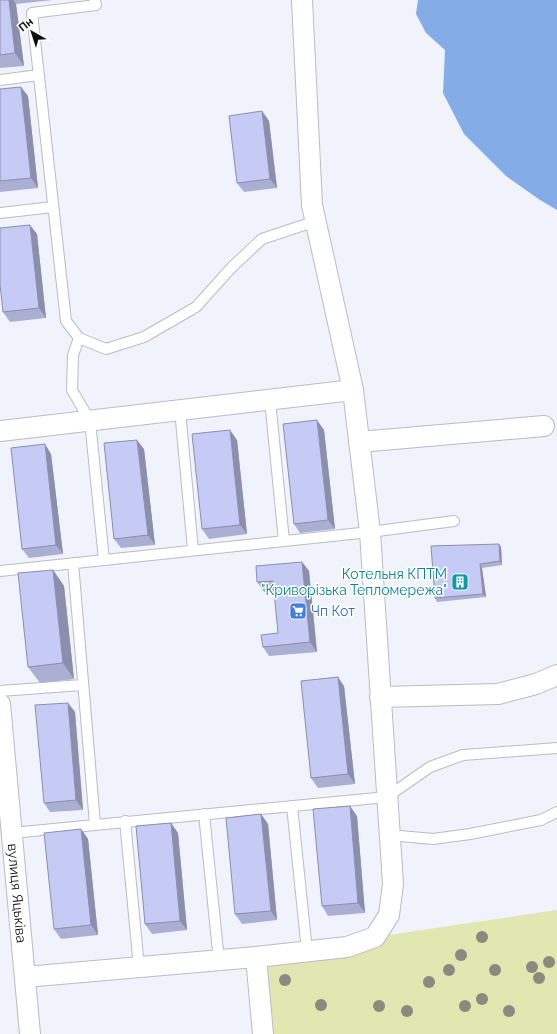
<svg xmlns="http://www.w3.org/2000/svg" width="557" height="1034" font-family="Raleway,sans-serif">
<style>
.green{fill:#e0e7b1}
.water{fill:#84ace6}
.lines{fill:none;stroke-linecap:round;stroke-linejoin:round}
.service-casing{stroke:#babbc4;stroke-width:12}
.minor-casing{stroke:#babbc4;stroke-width:22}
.service{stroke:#fff;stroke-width:10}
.minor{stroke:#fff;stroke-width:20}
.tree{fill:#888b7e}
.wall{fill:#aaafd3}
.shaded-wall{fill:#8b8eac}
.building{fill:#c6cbf5;stroke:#8b8eac}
.labels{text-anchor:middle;stroke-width:3;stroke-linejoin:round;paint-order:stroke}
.culture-label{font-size:14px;fill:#0d838f;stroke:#fff;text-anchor:end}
.shop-label{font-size:14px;fill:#366cbe;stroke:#fff;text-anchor:start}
.street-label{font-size:14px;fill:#0f0f12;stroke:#fff}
</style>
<rect width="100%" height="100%" fill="#f1f3fc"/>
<path class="green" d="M557,910V1034H263L256,957L375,937Z"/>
<path class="water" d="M418,0H557V210L540,200L506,176L464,134L443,93L445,50L426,33L416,14Z"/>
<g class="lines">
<g class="service-casing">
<path id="service" d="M95,0L96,5L32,13L66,321L79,338L106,349L144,337L196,307L232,267L262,239L316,221
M0,80L39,75
M0,213L53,207
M79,338L73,355L72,390L90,421L104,560
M270,400L284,541
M180,410L193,550
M73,563L95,824
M0,571L370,532L454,521
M0,691L82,685
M292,806L307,951
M204,814L219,961
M125,821L139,967
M12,833L387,797L430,767L463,755L557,748
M389,835L433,839L470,834L541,820L557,812"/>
</g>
<g class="minor-casing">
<g id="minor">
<path d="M0,431L353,390"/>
<path d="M359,442L544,426"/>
<path d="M380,697L498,694L536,684L557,675"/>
<path id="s1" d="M0,704L30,1034"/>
<path d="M256,957L263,1034"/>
<path d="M25,977L256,957L347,947L375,937L389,915L393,884L370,532L353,390L312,205L302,0"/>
</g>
</g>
<use href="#service" class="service"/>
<use href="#minor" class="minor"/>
</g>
<g class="tree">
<circle cx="482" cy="937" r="6"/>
<circle cx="461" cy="955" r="6"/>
<circle cx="549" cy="962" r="6"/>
<circle cx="532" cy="967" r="6"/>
<circle cx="449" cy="970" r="6"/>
<circle cx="495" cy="970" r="6"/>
<circle cx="539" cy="978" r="6"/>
<circle cx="285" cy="980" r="6"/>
<circle cx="429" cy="982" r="6"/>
<circle cx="482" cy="999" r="6"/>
<circle cx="321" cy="1005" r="6"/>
<circle cx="379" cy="1006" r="6"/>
<circle cx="465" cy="1006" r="6"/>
<circle cx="407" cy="1011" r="6"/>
<circle cx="509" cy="1011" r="6"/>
</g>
<path class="wall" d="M0,0H53L16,4L24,66L0,68Z
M0,89L28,96L38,188L0,192Z
M262,111L269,121L277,188L244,192L237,183Z
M37,234L46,318L10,322L3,312Z
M324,430L335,529L300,533L294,524Z
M237,440L247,534L209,539L202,529Z
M144,449L155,545L121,548L114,539Z
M51,454L63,554L29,558L22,549Z
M501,547L502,565L482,568L486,597L437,602L435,598Z
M302,562L309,571L317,652L269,656L263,647L278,633L274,591L264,592L257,582Z
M53,570L64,586L74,679L40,683L28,667Z
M344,686L355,784L318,788L311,778Z
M68,703L75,712L83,810L50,812L44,803Z
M261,814L268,824L277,920L242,924L235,914Z
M357,816L365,913L328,916L322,906Z
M171,823L178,833L187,930L152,934L145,924Z
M81,829L88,839L98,935L61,939L54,929Z"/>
<path class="shaded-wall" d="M9,0H13L16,4L24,66L15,53Z
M21,87L28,96L38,188L31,178Z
M262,111L269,121L277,188L270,179Z
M30,225L37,234L46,318L39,308Z
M317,420L324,430L335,529L328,520Z
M230,430L237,440L247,534L240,525Z
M137,440L144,449L155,545L148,535Z
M45,444L51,454L63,554L56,545Z
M499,544L501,547L502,565L500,561Z
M302,562L309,571L317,652L310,642Z
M480,564L482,568L486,597L483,594Z
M53,570L64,586L74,679L63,663Z
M338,677L344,686L355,784L348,774Z
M68,703L75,712L83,810L76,800Z
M350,806L357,816L365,913L358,903Z
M261,814L268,824L277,920L271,911Z
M171,823L178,833L187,930L180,921Z
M81,829L88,839L98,935L91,925Z"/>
<path class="building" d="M0,0H9L15,53L0,55Z
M21,87L31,178L0,181V89Z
M262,111L270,179L237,183L229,116Z
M30,225L39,308L3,312L0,284V228Z
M317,420L328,520L294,524L283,424Z
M230,430L240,525L202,529L192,434Z
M137,440L148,535L114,539L104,443Z
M45,444L56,545L22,549L11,448Z
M499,544L500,561L480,564L483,594L435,598L431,546Z
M302,562L310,642L263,647L261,635L278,633L273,581L257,582L256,566Z
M53,570L63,663L28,667L18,573Z
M338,677L348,774L311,778L301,681Z
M68,703L76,800L44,803L35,705Z
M350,806L358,903L322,906L313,809Z
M261,814L271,911L235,914L226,818Z
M171,823L180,921L145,924L136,826Z
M81,829L91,925L54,929L44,833Z"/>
<defs>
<g id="building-square" transform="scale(0.9)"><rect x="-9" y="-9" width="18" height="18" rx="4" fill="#0f9aa8" stroke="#fff"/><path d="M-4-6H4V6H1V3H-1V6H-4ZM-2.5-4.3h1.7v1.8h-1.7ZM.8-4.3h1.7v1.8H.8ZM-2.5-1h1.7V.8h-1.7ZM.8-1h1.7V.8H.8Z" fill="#fff"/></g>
<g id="supermarket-square" transform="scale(0.9)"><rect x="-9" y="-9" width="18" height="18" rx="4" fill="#3f7fe0" stroke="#fff"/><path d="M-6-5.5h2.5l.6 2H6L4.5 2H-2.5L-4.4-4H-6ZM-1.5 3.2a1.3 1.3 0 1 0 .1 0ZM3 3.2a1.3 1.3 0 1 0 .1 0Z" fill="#fff"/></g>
</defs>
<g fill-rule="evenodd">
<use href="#building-square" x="460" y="582"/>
<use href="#supermarket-square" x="298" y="611"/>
</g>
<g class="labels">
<g class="culture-label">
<text x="447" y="579">Котельня КПТМ<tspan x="447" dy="16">"Криворізька Тепломережа"</tspan></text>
</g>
<g class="shop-label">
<text x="311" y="616">Чп Кот</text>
</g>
<g class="street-label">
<text dy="5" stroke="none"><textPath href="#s1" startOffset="190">вулиця Яцьківа</textPath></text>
</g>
</g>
<g transform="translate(32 32) rotate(321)" stroke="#ffffff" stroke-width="3" paint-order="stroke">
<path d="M0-3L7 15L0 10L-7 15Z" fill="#0f0f12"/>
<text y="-6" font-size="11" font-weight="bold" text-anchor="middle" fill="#0f0f12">Пн</text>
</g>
</svg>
